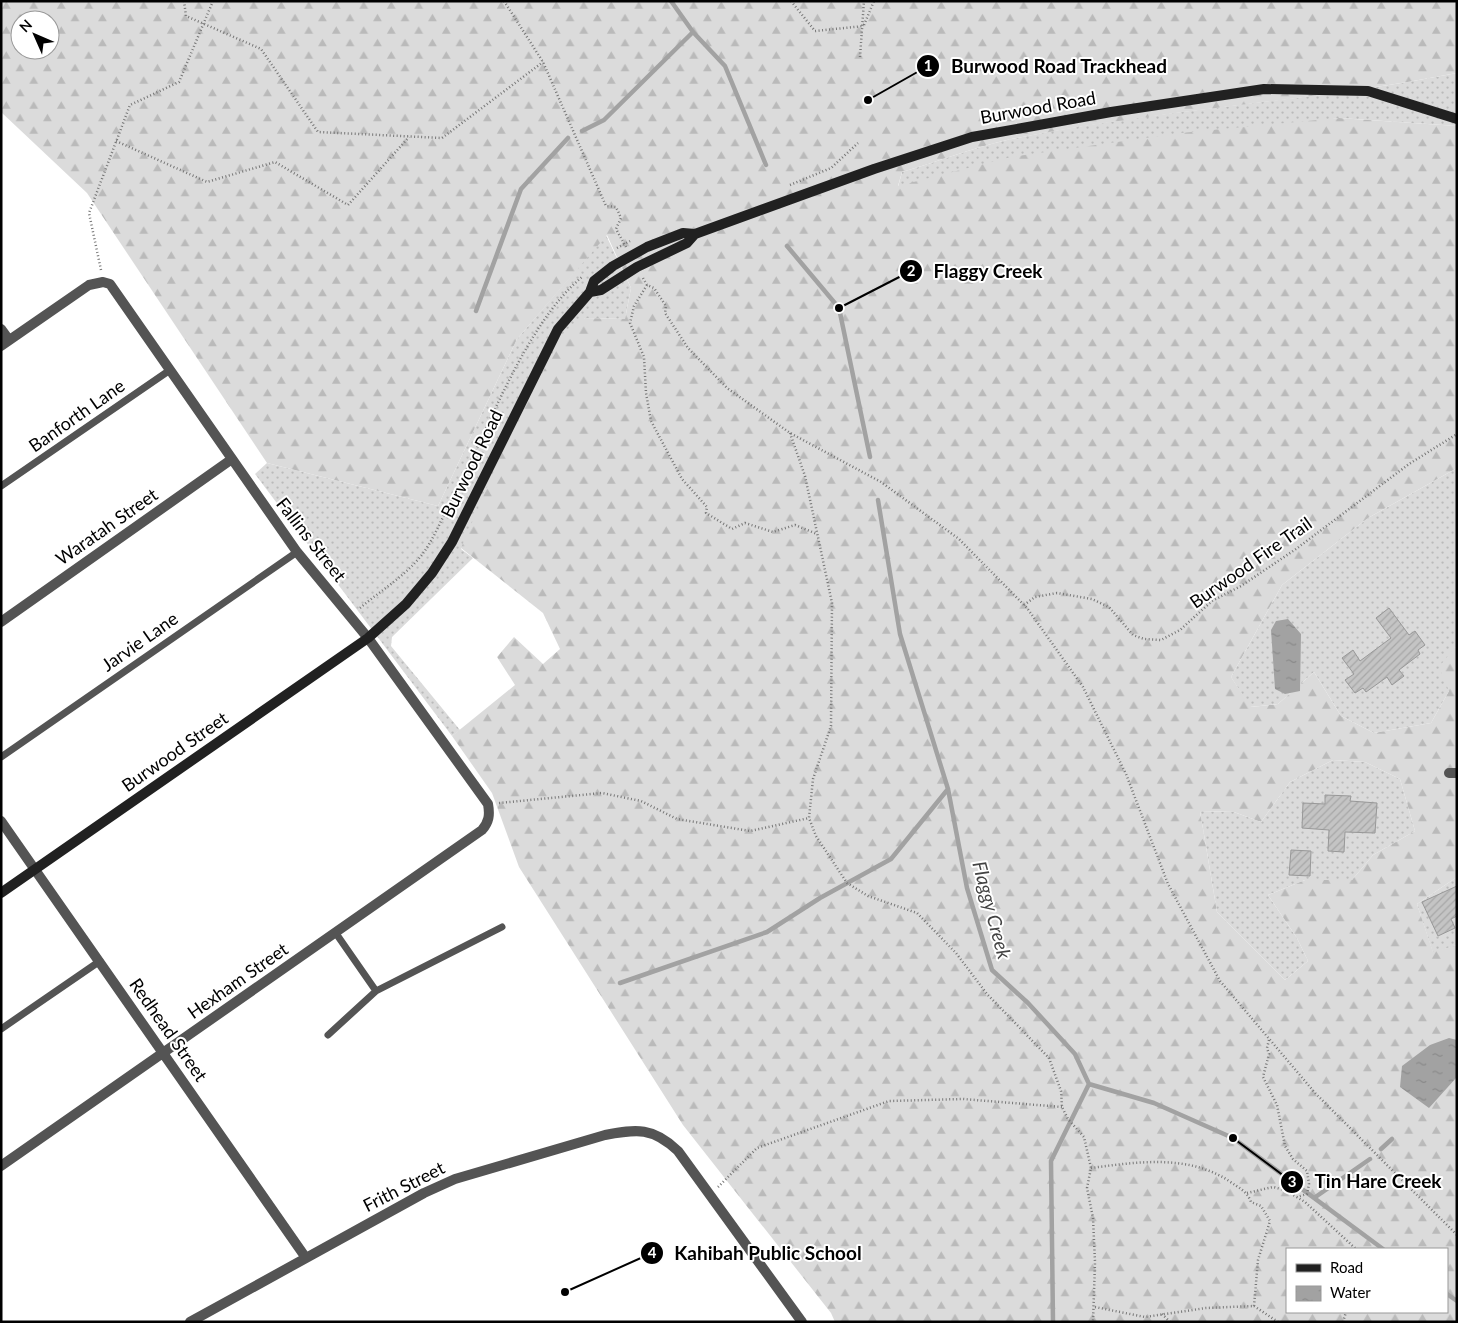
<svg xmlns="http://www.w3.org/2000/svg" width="1458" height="1323" font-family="Lato,sans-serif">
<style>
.grass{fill:url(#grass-dots)}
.forest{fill:url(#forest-firs);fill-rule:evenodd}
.water{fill:url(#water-ripples)}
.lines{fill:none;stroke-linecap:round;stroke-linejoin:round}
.stream{stroke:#a2a2a2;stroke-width:4.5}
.building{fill:url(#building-hatch);stroke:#989898}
.path{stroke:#767676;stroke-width:2.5;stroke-dasharray:1 2.5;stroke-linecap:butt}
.lane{stroke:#545454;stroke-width:7}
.street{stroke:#545454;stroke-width:10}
.secondary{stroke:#212121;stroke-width:10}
.labels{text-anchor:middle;stroke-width:4;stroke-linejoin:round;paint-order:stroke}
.street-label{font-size:18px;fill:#000;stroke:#fff}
.water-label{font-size:19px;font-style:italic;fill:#434343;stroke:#fff}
.leader{fill:none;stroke:#000;stroke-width:2}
.callout-dot{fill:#000;stroke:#fff;stroke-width:2}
.mark-label{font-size:15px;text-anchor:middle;font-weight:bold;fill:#fff}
.callout-label{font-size:19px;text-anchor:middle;font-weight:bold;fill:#000;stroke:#fff;stroke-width:4;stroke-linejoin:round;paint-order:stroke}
</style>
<defs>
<pattern id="grass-dots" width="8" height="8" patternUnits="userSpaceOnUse" patternTransform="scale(1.25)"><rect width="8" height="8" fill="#dbdbdb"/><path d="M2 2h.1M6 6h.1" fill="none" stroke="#bababa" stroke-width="1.8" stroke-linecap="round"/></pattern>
<pattern id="forest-firs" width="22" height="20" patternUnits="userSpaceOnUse" patternTransform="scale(1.25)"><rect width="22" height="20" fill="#dbdbdb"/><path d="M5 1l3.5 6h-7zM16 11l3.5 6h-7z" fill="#bababa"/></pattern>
<pattern id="water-ripples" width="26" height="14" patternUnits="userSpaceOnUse" patternTransform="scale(1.25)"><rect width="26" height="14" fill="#a2a2a2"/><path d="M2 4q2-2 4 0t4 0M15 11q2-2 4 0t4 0" fill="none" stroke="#8a8a8a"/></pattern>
<pattern id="building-hatch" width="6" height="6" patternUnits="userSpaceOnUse" patternTransform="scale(1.25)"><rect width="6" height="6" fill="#c4c4c4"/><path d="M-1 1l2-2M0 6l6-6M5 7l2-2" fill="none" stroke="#a7a7a7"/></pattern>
</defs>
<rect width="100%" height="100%" fill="#fff"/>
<path class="grass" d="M1457,73V126L1339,118L898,187L902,172C937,162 972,148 1007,140C1156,109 1308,102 1457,73Z
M606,235L631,288L625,319L585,318L461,549L473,558L392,637L391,646L460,730L452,736L255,474L267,463L438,506L517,339Z
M1457,468V648L1455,647L1449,691L1431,723L1374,733L1341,716L1314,672L1278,704L1250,707L1231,677L1282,585L1368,518Z
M1333,760L1365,762L1400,779L1415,831L1373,855L1352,880H1305L1268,895L1297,938L1308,961L1285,980L1217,912L1200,811L1234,812L1261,822L1290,782Z
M1457,877V945L1433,953L1417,904Z"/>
<path class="forest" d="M1,1H1457V73C1308,102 1156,110 1007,140C972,148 937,162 902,172L898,186L1011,157L1181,133L1339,118L1457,126V468L1368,518L1282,585L1231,677L1251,707L1278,704L1314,672L1341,716L1374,733L1431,723L1449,691L1439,667L1455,647L1457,648V877L1417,904L1433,952L1457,945V1322H835L831,1313L683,1125L519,867L492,793L452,736L515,685L497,657L514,637L543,664L560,649L543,613L461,548L506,443L561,337L585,318L625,319L631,288L607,235L517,339L438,506L267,463L87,193L1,112ZM20,20H50V50H20ZM1333,760L1365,762L1400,779L1415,831L1373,855L1352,880H1305L1268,895L1297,938L1308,961L1285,980L1217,912L1200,811L1234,812L1261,822L1290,782ZM1287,1249H1447V1312H1287Z"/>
<path class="water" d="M1288,619L1301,634L1300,691L1285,694L1275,689L1271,630L1276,621Z
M1449,1038L1457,1040L1456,1078L1429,1108L1400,1087L1402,1066L1430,1045Z"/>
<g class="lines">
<path class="stream" d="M671,1L693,32L725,66L766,165
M582,131L604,120L693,32
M787,246L839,308L870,457
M476,311L521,189L568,138
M878,500L900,634L948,789L967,888L992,970L1028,1003L1075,1054L1089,1084L1051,1161L1053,1322
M620,983L767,932L820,898L891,859L948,789
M1089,1084L1154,1103L1233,1138L1383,1249
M1381,1149L1392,1139
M1314,1198L1370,1159
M1447,1294L1457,1301"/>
</g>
<path class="building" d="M1389,608L1409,635L1415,631L1425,645L1418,650L1420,654L1399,670L1404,676L1392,685L1387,677L1366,692L1363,688L1355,693L1345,680L1354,674L1342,658L1353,650L1360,661L1391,638L1376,618Z
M1325,795L1351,796L1350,801L1377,803L1375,833L1345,832L1344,852L1328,851L1329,830L1302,828L1303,803L1325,804Z
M1291,850L1311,851L1310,876L1289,875Z
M1457,886V916L1451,919L1455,928L1438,936L1422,902Z"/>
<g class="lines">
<path class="path" d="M184,1L186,16L261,49L318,132L442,138L543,62
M504,1L543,62L606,206L616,207L621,218L616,229L626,247
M791,1L815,31L864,26
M864,25L874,1
M860,57L864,1
M116,141L207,182L275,162L348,205L409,137
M790,185L831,168L858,143
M617,248L630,241
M101,270L89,213L130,105L179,82L213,1
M643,278L647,285L654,288L666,306L665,313L688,348L727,388L790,433L881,482L959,539L1027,608L1083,687L1126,774L1168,884L1220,981L1316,1094L1457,1235
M647,285L634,306L630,323L644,357L646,393L651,421L682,479L707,507L706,513L732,529L745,523L773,532L795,525L817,534
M790,433L805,476L832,603L831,726L813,779L809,818L816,836L847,883L868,896L917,913L956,953L987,994L1049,1058L1061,1091L1062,1107L1068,1119L1084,1137L1091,1168L1087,1188L1093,1218L1095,1262L1093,1322
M1024,605L1035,597L1057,593L1092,599L1109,607L1133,635L1144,639L1161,640L1180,630L1212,601L1241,586L1296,549L1409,464L1457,434
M360,608C380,591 404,577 421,556C433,541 441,520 450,503C486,436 524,325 582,277
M499,803L602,793L641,801L677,819L750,831L809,818
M1269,1040L1267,1048L1269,1054L1263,1077L1277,1105L1285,1146L1293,1159L1307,1171L1309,1184L1307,1194L1297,1197
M1091,1168C1137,1162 1188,1154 1229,1181C1239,1188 1247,1191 1251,1202L1261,1206L1270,1221L1258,1260L1254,1306
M718,1187L757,1148L889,1101L963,1099L1062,1107
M1247,1193L1273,1187L1285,1190L1305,1202L1356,1249
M1254,1306L1278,1322
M1095,1307L1145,1317L1206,1308L1254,1306
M1162,1314L1170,1322
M1343,1322L1346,1312"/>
<path class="lane" d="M1,486L170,370
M1,757L297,552
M335,932L376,991L502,927
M1,1029L100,961
M328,1035L376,991"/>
<path class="street" d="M1,329L9,340
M1,346L89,285L103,282L110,284L297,552L368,638L488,804C490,815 489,822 482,830L1,1166
M1,622L232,459
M1449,773H1457
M1,821L306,1258
M190,1322L424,1193L455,1179L605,1135C637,1129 653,1127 678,1151L802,1322"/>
<path class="secondary" d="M590,292L601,290L637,267L687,243L695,234
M1,893L368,638L406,604L432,573L452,542L558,329L590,292L594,281L613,266L647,247L683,233L695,234L874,169L972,137L1111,112L1264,89L1368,91L1457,119"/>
</g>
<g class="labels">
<g class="street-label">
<text transform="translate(1038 108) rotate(-10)" y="6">Burwood Road</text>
<text transform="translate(77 416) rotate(-35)" y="6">Banforth Lane</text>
<text transform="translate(472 464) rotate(-64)" y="6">Burwood Road</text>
<text transform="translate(107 527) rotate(-35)" y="6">Waratah Street</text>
<text transform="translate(311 540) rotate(52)" y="6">Fallins Street</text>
<text transform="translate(1251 563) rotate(-35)" y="6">Burwood Fire Trail</text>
<text transform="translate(140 642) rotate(-35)" y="6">Jarvie Lane</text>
<text transform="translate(175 752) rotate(-35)" y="6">Burwood Street</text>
<text transform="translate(238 981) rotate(-35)" y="6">Hexham Street</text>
<text transform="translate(168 1030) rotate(55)" y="6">Redhead Street</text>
<text transform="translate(404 1187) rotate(-27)" y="6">Frith Street</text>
</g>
<g class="water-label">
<text transform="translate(992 910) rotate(75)" y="7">Flaggy Creek</text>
</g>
</g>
<path class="leader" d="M868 100L928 66M839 308L911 271M1233 1138L1292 1182M565 1292L652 1253"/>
<g class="callout-dot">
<circle cx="868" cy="100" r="5"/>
<circle cx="839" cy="308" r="5"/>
<circle cx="1233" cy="1138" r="5"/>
<circle cx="565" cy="1292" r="5"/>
<circle cx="928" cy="66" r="12"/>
<circle cx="911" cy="271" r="12"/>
<circle cx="1292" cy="1182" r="12"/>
<circle cx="652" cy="1253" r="12"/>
</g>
<g class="mark-label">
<text x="928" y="71">1</text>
<text x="911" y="276">2</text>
<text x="1292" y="1187">3</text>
<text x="652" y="1258">4</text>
</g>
<g class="callout-label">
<text x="1059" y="73">Burwood Road Trackhead</text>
<text x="988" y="278">Flaggy Creek</text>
<text x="1378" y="1188">Tin Hare Creek</text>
<text x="768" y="1260">Kahibah Public School</text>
</g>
<rect width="1458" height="1323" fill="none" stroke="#000000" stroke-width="5"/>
<rect x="1286" y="1248" width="162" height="65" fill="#ffffff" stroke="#999999"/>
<rect x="1296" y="1264" width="25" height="8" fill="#212121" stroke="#999999"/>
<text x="1330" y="1273" font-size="15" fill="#000000">Road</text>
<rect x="1296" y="1286" width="25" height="15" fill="url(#water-ripples)" stroke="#999999"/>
<text x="1330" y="1298" font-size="15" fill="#000000">Water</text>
<g transform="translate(35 35) rotate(315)"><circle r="24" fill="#ffffff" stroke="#999999"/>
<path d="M0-4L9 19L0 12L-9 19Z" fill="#000000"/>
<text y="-8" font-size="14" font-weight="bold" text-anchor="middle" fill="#000000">N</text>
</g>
</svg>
